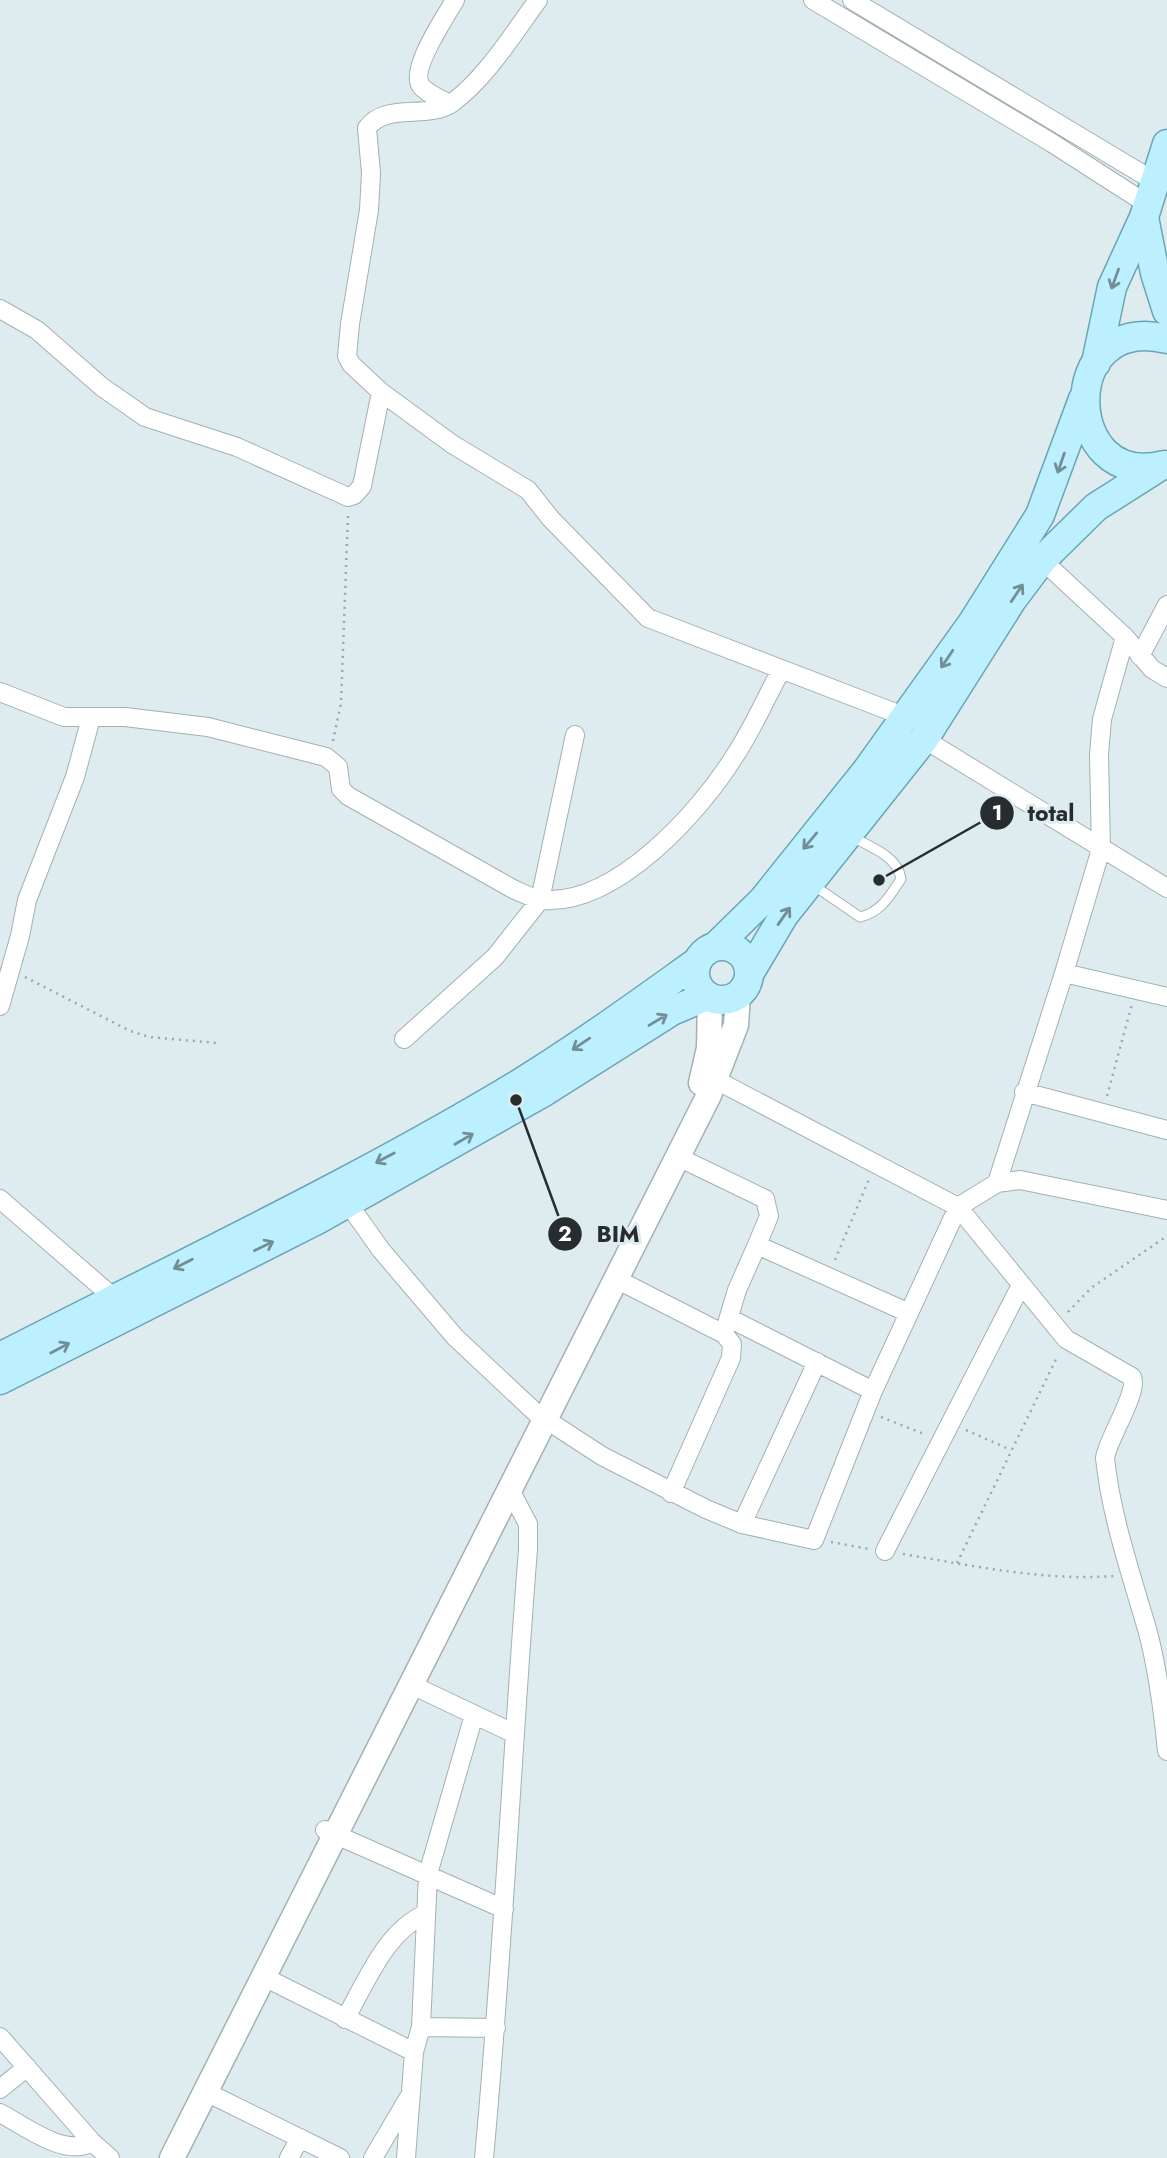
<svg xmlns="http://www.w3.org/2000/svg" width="1167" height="2158" font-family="Jost,sans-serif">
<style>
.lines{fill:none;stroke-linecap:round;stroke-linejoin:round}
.lane-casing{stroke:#a3b0b4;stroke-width:11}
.street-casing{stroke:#a3b0b4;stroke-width:20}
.secondary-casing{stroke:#a3b0b4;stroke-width:27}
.primary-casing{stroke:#6ba5b5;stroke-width:31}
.path{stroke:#9ca7aa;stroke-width:2.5;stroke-dasharray:2 5;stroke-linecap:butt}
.lane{stroke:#fff;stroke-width:9}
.street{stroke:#fff;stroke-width:18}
.secondary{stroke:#fff;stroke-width:24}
.primary{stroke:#bcf0fe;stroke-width:28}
.oneway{stroke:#728e96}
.leader{fill:none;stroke:#272c2e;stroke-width:2.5}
.callout-dot{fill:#272c2e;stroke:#deecf0;stroke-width:2.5}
.mark-label{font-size:21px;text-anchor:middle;font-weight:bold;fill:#fff}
.callout-label{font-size:23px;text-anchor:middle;font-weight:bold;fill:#272c2e;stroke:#deecf0;stroke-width:6;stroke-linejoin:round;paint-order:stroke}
</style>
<rect width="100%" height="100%" fill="#deecf0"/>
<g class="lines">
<g class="lane-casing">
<path id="lane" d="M813,885L860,917C881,912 889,897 901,879C898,856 869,846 850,836"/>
</g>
<g class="street-casing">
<path id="street" d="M538,0C513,34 486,78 452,103C427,120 386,102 367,128L371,173L369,210L350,324L347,356L351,364L381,392L452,444L528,490L551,519L648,618L906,717
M813,0L1052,143L1147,204
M852,0L1154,181
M449,104C441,99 427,94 421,86C409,70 446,16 455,0
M0,309L37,330L102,387L145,417L237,447L348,497L354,495L362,486L381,392
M1042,560L1125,637L1152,669L1167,678
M1140,656L1167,605
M0,692L64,717H125L208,727L326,757L338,767L341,789L348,796L513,889C522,893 533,899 543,900C616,905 699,813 734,757C752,730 765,700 780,672
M924,739L1167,888
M1064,973L1101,849L1099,755L1102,719L1125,637
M0,1006L20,936L27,900L75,777L91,718
M404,1039L495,957L540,900L575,735
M716,1080L958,1207L1066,1339L1132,1377C1139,1392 1108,1438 1105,1458C1111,1516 1131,1574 1147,1629C1158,1669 1163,1710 1167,1751
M1024,1092L1167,1130
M678,1157L765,1199L769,1216L757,1245L909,1313
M997,1183L1064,973L1167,997
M342,1195L381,1250L455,1337L536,1413L602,1456L706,1509L742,1524L814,1540L873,1391L958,1207L997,1183L1020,1180L1167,1210
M0,1199L114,1298
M616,1279L724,1334L732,1344L731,1358L671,1493
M729,1318L873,1391
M725,1330L737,1290L757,1245
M742,1524L817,1362
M885,1551L1021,1285
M412,1685L513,1733
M325,1830L504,1909
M264,1977L414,2052
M345,2019C366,1983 385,1932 425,1914
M421,2027L496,2028
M0,2037L92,2142L110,2158
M0,2089L27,2067
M206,2092L340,2158
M0,2113C25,2126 65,2158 92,2142
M289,2158L300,2138
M373,2158L409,2097
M406,2158L414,2052L421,2027L428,1874L474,1715
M484,2158C503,1955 512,1752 528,1549V1524L510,1490"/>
</g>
<g class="secondary-casing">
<path id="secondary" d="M701,1083L709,1048L710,998
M172,2158L709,1095L736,1025L738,995"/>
</g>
<g class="primary-casing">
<path id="primary" d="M1144,217L1155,273L1167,311
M1096,363L1112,287L1144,217L1167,144
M1164,465C1061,492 1056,311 1167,339
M695 973a27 27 0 1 1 54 0a27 27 0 1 1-54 0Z
M715,947L763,900L867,770L973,622L1040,515L1083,399
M749,974L784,915L924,739L1012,600L1042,560L1096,507L1159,467
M0,1357C173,1268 351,1185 517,1085C579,1047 638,1004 697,962
M0,1380L317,1220L544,1092L672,1011L707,996"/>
</g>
<path class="path" d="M333,741L341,703L348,514
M25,977L130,1031L149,1037L217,1043
M1107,1096L1132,1004
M835,1260L869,1179
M1068,1312L1091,1288L1167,1236
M881,1417L924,1434
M966,1430L1011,1450
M831,1542L869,1549
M903,1554C974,1566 1043,1581 1115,1576
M957,1563L1058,1355"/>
<use href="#lane" class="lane"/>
<use href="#street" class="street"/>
<use href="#secondary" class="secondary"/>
<use href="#primary" class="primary"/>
</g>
<defs><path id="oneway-shaft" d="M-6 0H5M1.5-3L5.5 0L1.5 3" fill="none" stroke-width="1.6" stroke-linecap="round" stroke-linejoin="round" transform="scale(1.75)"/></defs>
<g class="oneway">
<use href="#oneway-shaft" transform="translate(1115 279) rotate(110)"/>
<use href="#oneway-shaft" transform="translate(1061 463) rotate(109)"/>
<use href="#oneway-shaft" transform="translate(1017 593) rotate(-56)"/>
<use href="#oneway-shaft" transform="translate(947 659) rotate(124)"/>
<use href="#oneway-shaft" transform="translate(810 841) rotate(130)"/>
<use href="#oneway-shaft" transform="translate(784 916) rotate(-55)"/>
<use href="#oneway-shaft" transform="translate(658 1020) rotate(-31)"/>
<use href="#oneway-shaft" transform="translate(581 1044) rotate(146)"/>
<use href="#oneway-shaft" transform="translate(464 1139) rotate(-30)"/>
<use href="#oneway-shaft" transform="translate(385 1158) rotate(152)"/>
<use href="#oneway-shaft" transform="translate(264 1246) rotate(-26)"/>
<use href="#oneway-shaft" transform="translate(183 1264) rotate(153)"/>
<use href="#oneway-shaft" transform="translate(60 1348) rotate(-28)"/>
</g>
<path class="leader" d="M879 880L997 813M516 1100L565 1234"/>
<g class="callout-dot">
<circle cx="879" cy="880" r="7"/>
<circle cx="516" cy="1100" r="7"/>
<circle cx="997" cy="813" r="18"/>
<circle cx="565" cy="1234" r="18"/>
</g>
<g class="mark-label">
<text x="997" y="820">1</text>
<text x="565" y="1241">2</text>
</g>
<g class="callout-label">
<text x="1051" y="821">total</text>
<text x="618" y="1242">BIM</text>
</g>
</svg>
